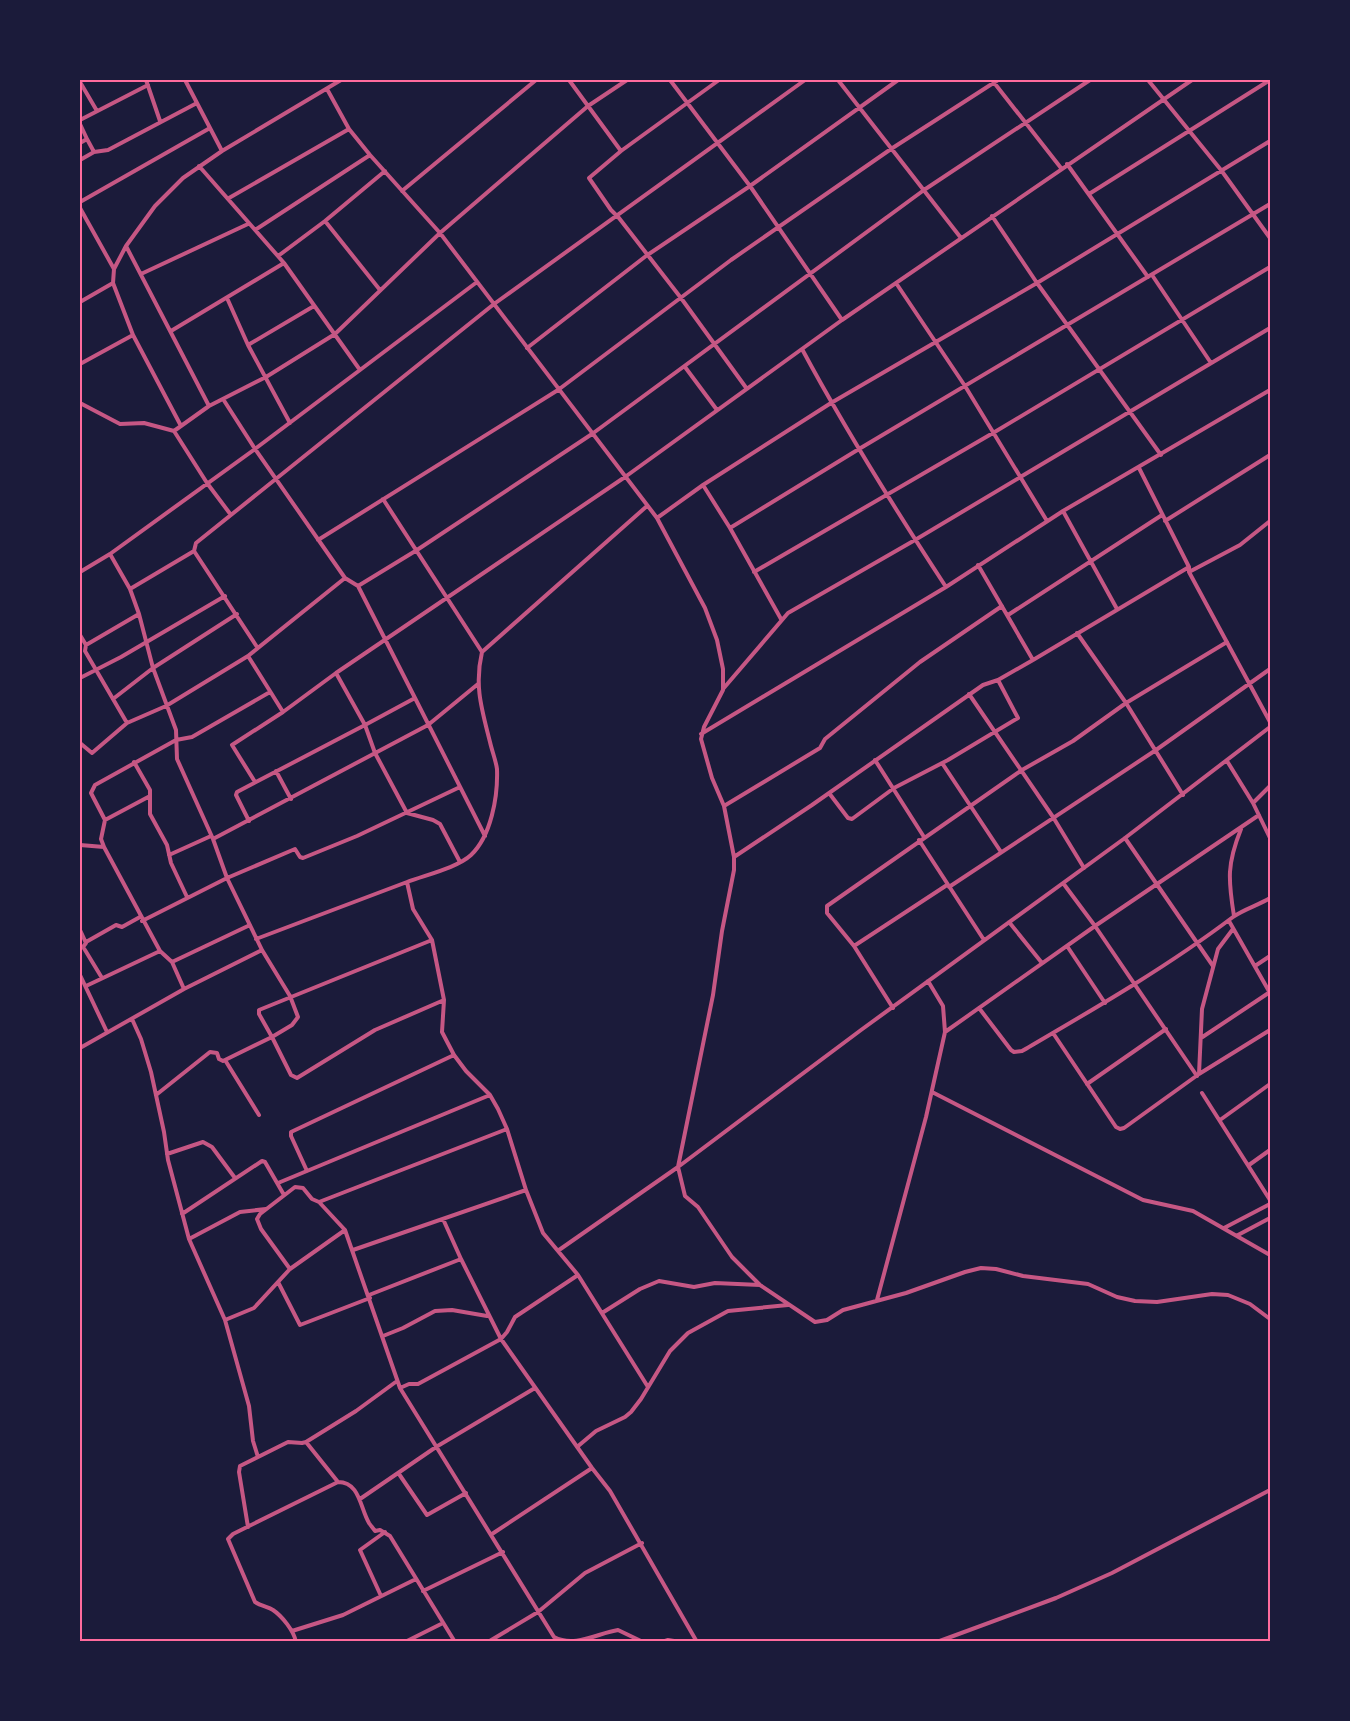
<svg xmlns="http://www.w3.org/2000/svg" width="1350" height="1721" font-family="Signika,sans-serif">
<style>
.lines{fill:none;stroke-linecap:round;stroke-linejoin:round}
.minor{stroke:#c65784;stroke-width:4}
.neatline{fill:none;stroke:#ff6b9d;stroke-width:2}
</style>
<rect width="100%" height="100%" fill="#1b1b3a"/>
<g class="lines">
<path class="minor" d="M146,80L160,121
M185,80L222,151
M569,80L621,151
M670,80L750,186L842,320
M719,80L621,151L589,178L611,210L619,218L681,298L747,389
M838,80L961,238
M992,80L1061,168
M1148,80L1221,170L1270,238
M80,82L97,111
M327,89L349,129L370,155L440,233L657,518L705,608L717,640L723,669V690L704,727L701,739L712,778L724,806L734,857V870L722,931L713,995L678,1167L685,1196L698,1207L732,1257L760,1285L815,1322L827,1320L843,1310L906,1293L965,1272L981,1268L996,1269L1023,1276L1088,1284L1117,1297L1135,1301L1157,1302L1212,1294L1228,1295L1250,1304L1270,1319
M80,120L148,85
M80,124L87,139L80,143
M87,139L94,152
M80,160L94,152L108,150L197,103
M1067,164L1148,277
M199,166L284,263L360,370
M402,191L536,80
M1089,194L1270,80
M229,198L349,129
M80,202L210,128
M80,208L114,269
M992,216L1037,283L1161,455
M325,221L380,290
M255,230L370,155
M126,246L209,406
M278,256L325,221L385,171
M141,274L248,224
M1152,275L1211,363
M113,283L133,335L181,426
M896,283L965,386L1047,521
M227,298L248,345L290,423
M80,302L113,283L114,269L126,246L155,206L183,178L222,151L341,80
M171,331L284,263
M248,345L314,306
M527,348L646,256L750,186L898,80
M802,349C846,431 895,509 946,587
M80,364L133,335
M685,367L717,410
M223,399L255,449L345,578L358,586L415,698L365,725L375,753L407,813L433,820L440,824L460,862
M80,403L120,424L144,423L174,431L207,483L231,515
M174,431L209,406L266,377L335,334L440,233L588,106L627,80
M1139,468L1189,567V572L1270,722
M703,485L730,528L781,619
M383,499L482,652C474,686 482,710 490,742C492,751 496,761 497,769C498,797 491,836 471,855C457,868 425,875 407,882L413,909L432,940L444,1000L442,1032L454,1055L466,1071L490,1095L498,1109L507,1129L526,1190L543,1233L578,1275L648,1387
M1063,511L1117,609
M657,518L703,485L831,403L1037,283L1270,141
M1165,521L1270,455
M730,528L859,449L1270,204
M318,540L558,390L731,260L891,149L998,80
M110,554L130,589L139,614L153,668L176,730L177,759L213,839L227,878L262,950L290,996L298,1017L292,1025L272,1037L291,1075L297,1078L375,1030L444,1000
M978,565L1033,660
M80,572L110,554L255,449L477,282
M754,572L993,433L1270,267
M1189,572L1240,545L1270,521
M358,586L417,550L592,434L924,190L1090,80
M130,589L194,551
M1008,615L1162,515
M1077,633L1126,703L1183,795
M80,635L86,645L85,651L127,723L166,706L248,656L345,578
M86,645L139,614
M257,647L194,551L196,543L494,304L805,80
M482,652L647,506
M248,656L283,712
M80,678L121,657L225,596
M723,689L788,613L915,540L1270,328
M969,694L1053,817L1084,868
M415,698L485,836
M113,699L153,668L237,614
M701,734L946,587L1063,511L1270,390
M80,743L92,753L127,723
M875,760L924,837
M1227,761L1253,803
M134,762L150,790V814L167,845L171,863L187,897
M942,763L1001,852
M276,771L291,799
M255,782L232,745L283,712L336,673L625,477L842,320L1192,80
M1270,786L1253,803L1270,838
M829,793L848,818L852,819L894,788L948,760L1018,718L998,680
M724,806L820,748L825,739L920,662L1002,606
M105,820L150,796
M249,821L236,795L237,792L365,725L336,673
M1125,838L1213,966
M213,839L428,725L478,684
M919,840L984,940
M80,845L104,847
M169,855L211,836
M734,857L812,805L983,685L998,680L1033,660L1189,567
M1063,883L1095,926L1197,1076
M949,887L1156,750L1270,669
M1234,916C1228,879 1227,864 1241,829
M142,921L227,878L295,849L300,857L303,858L357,836L460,787
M1229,921L1270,993
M1009,922L1042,963
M80,930L86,943L83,947L85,950L102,978
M256,939L407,882
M86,942L116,925L122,927L140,917
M854,946L947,885
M1067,946L1105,1003
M172,962L250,925
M1255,966L1270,956
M80,975L107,1032
M86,986L160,951
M184,989L172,962L160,951L104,847L101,839L105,820L91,793L95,785L176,740L192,737L270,692
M893,1008L854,946L827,913V906L1022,770L1073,741L1126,703L1227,642
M979,1008L1011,1050L1014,1052L1022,1051C1094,1009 1167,967 1233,917C1244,909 1259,905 1270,898
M132,1019L141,1039L151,1072L164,1132L168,1160L189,1239L225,1320L249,1406L253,1441L258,1457
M945,1032L1095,926L1259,815
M1053,1033L1116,1127L1120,1129L1124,1128L1199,1074L1270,1030
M1201,1038L1270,992
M80,1048L184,989L262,950
M225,1060L259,1115
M1199,1074L1202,1009L1218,949L1233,929
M1087,1084L1166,1029
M932,1092L1143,1200L1193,1211L1270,1255
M1202,1093L1270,1200
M156,1095L210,1052L217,1053L219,1059L223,1061L272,1037L259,1014V1010L432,940
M1220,1120L1270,1084
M167,1154L203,1142L212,1147L235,1178
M1249,1165L1270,1150
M307,1171L291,1136V1132L454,1055
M278,1183L490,1095
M319,1202L507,1129
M182,1214L262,1161L265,1162L284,1195
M443,1219L461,1259
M1224,1228L1270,1204
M1238,1235L1270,1218
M189,1239L240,1212L266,1209
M353,1250L526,1190
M559,1250L678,1167L861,1030L1125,838L1270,727
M290,1269L345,1230
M278,1282L300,1325L370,1298
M369,1295L461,1259L501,1339L592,1468L610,1491L697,1642
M877,1300L926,1117L945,1032L943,1006L928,981
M602,1313L640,1289L659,1281L694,1287L715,1283L760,1285
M225,1320L254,1308L290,1269L261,1229L257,1219L260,1214L295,1187L303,1188L312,1199L319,1202L345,1230L400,1388L554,1637C575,1648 598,1633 618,1630L643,1642
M383,1336L403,1328L435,1311L452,1310L487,1316
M400,1388L409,1384H418L501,1339L507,1332L515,1317L578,1275
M306,1442L356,1411L397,1381
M577,1447L596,1431L625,1417L631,1412L641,1399L670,1351L688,1333L728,1311L788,1305
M399,1474L427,1515L466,1493
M360,1499L436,1447L535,1388
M248,1527L239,1472L240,1466L288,1442L302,1443L306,1442L338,1482C360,1482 360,1508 369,1523C371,1526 373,1528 375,1531L380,1530L390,1536L455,1642
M492,1534L592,1468
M423,1591L503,1552
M381,1596L360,1550L385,1532
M292,1631L343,1615L416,1579
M296,1642C294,1631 282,1616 273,1610C268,1607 261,1606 255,1602L228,1539L233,1534L338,1482
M405,1642L443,1623
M488,1642L538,1612L585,1573L642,1543
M662,1642L668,1640L680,1642
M937,1642L1056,1598L1112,1573L1270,1490"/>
</g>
<rect width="1350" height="1721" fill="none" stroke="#1b1b3a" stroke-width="162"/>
<rect x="81" y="81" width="1188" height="1559" class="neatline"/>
</svg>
